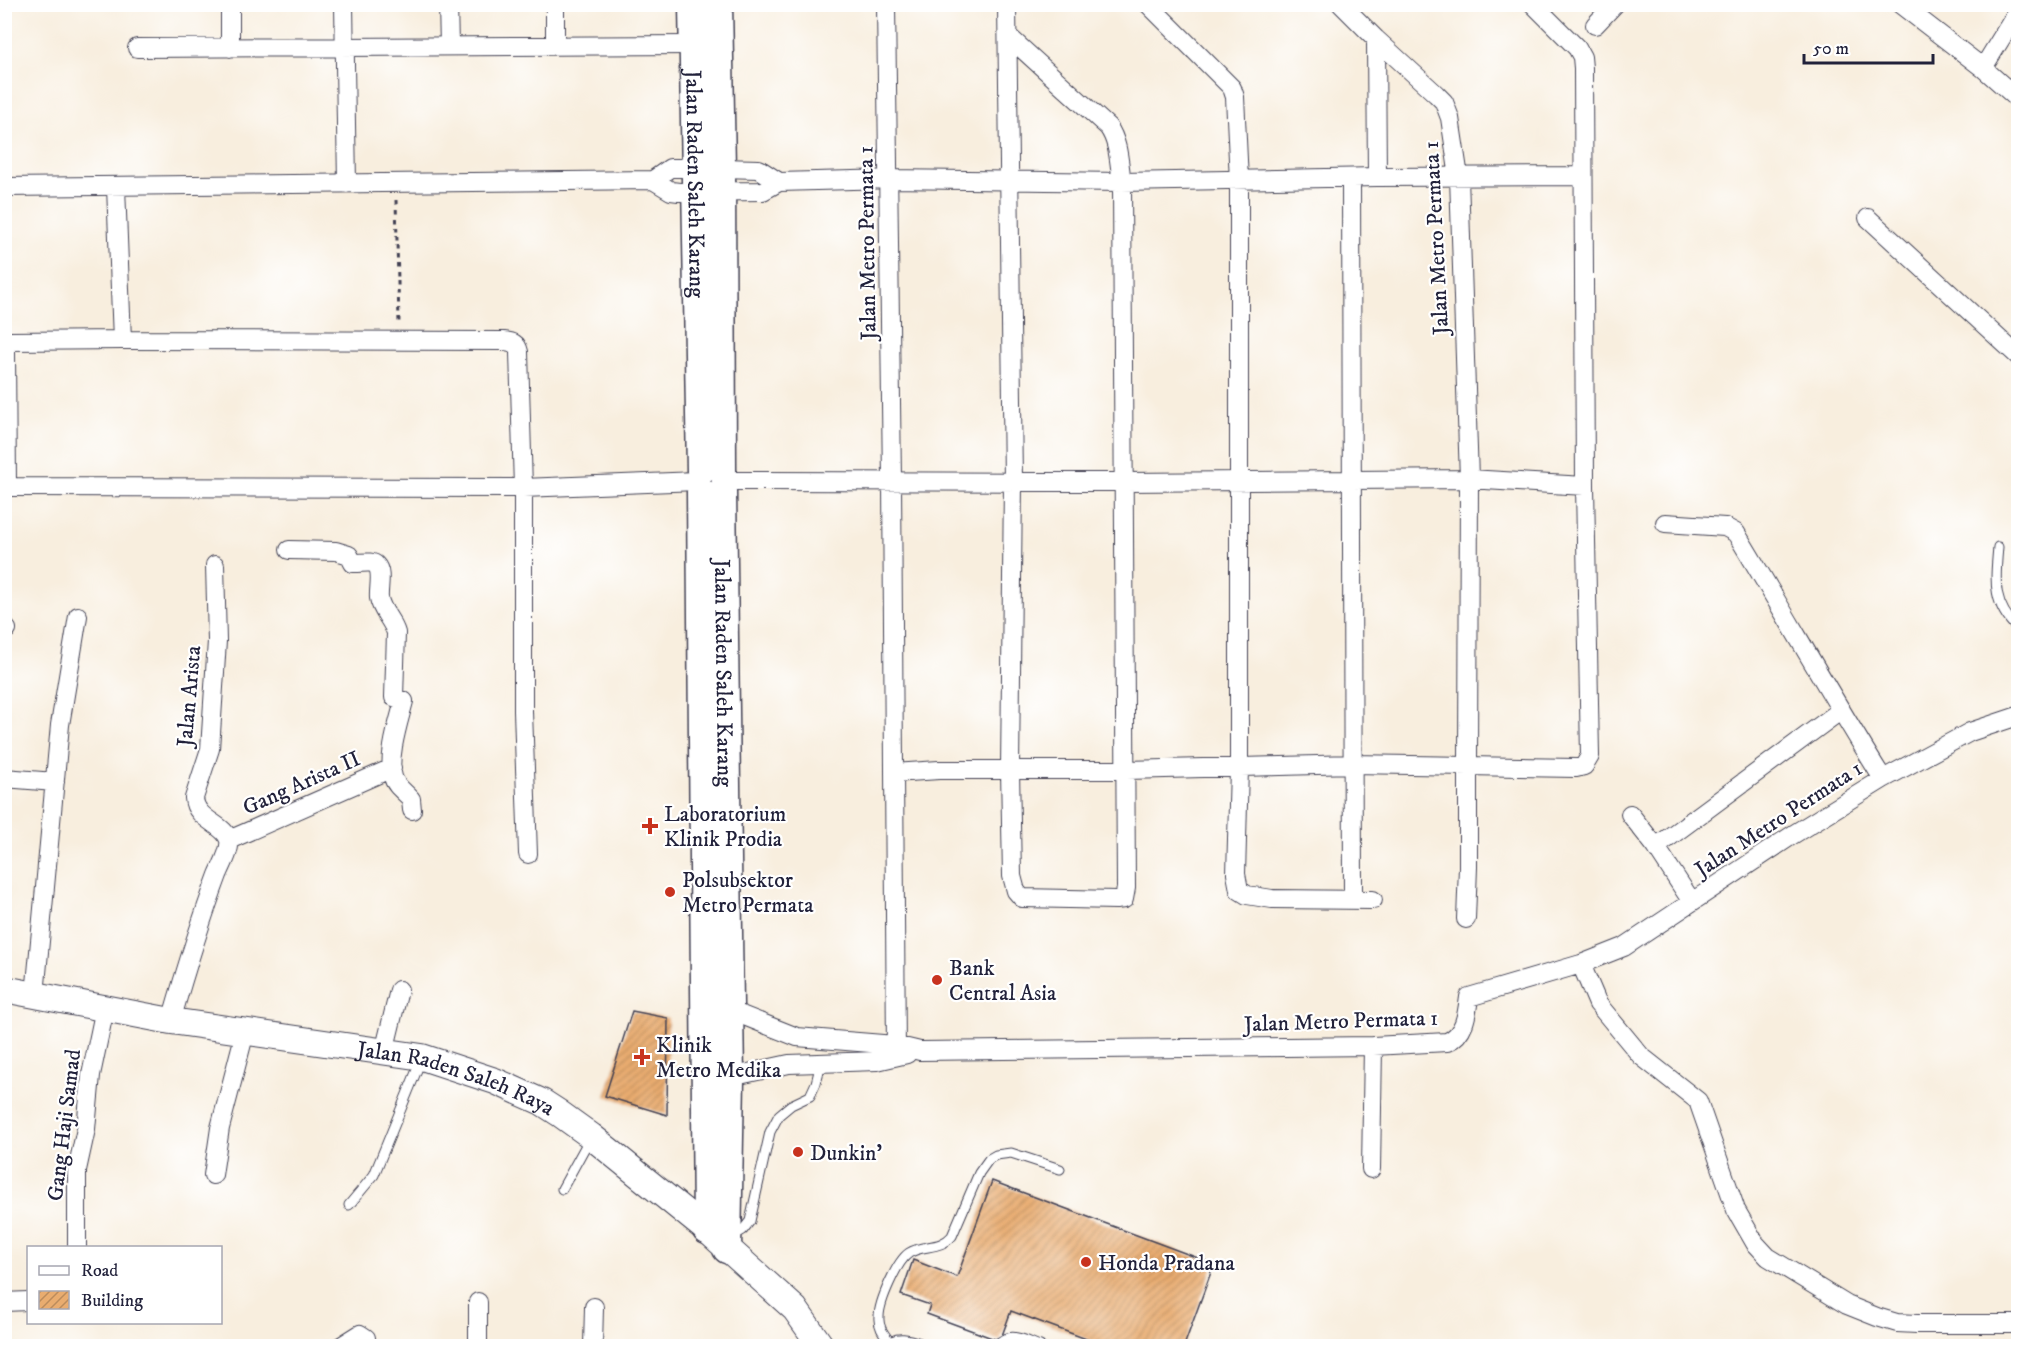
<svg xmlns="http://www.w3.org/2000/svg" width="2023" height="1351" font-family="'IM FELL DW Pica',serif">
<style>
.building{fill:url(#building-hatch)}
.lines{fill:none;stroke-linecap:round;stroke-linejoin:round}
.lane-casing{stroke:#424153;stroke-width:11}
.street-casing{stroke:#424153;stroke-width:20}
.secondary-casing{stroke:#424153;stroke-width:28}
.primary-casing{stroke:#424153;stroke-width:31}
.path{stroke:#424153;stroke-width:3;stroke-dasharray:4.5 4.5;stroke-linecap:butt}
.lane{stroke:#fff;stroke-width:9}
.street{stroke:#fff;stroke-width:18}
.secondary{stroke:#fff;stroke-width:26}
.primary{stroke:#fff;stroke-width:28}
.poi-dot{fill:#c8321e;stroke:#fff;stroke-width:2}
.labels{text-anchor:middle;stroke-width:4.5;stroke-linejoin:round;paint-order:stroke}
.street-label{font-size:22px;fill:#22223b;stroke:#fff}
.poi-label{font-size:22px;fill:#22223b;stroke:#fff;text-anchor:start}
</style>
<defs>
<pattern id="building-hatch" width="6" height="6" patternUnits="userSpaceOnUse" patternTransform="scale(1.5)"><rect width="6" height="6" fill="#e9ac6f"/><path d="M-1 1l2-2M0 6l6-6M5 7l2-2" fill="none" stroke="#bc8c5c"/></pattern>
</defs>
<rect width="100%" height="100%" fill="#fff"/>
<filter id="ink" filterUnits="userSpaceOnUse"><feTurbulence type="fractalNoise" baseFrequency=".0167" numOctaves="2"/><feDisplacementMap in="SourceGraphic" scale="12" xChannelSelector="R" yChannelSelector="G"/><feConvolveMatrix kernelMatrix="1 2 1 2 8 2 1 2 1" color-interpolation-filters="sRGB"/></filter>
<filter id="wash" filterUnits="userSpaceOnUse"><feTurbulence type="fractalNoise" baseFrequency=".008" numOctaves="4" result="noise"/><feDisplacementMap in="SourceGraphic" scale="24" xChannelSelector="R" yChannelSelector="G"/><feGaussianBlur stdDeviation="1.35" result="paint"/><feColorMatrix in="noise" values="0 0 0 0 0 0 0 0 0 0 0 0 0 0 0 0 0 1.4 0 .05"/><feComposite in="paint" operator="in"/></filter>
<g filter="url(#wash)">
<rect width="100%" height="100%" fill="#f8eede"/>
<g id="blocks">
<path class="building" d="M632,1011L668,1018L667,1115L605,1096Z
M992,1181L1214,1264L1184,1346H1105L1011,1311L1000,1341L927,1314L930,1305L901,1295L913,1260L957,1277Z"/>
</g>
</g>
<g filter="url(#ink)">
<use href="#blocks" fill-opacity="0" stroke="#424153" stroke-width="1.5"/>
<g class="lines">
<g class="lane-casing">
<path id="lane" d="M1998,547C1995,581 1992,604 2018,629
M562,1189L590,1138
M349,1205L374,1175L421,1060
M731,1237L743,1230L750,1221L770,1132L779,1115L791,1105L810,1096L816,1083L821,1063
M890,1342C884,1334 878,1327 879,1317C879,1302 897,1261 909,1253C923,1244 940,1250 952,1236L979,1173L989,1159L996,1155L1011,1153L1060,1169
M888,1346C896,1332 916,1342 929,1346
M996,1346C1009,1330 1023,1340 1040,1346"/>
</g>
<g class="street-casing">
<path id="street" d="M230,4V48
M344,4L347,184
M448,4L449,46
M555,4V45
M886,4L892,481L896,1056
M1007,4L1013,481L1010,770L1012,876L1016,891L1022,898L1116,900L1124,899L1126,888L1122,182C1119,164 1119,142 1108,127L1008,36
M1148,4L1232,88L1235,97L1239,181V769L1236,874L1239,890L1247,895L1272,899L1373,900
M1900,4L1983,68L2018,11
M1595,25L1615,4
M1376,39L1377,177
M137,48L694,45
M1983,68L2018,99
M1351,178L1353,900
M653,180L670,168H721L759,169L779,182
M4,187L653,180L671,191L679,192L763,191L779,182L890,179L1122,182L1377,177L1582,176
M116,187L122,340
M1868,218L2018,356
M726,481L1125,482L1469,479L1585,486
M4,487L523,488L697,481
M7,487L6,349L9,341L122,340L504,341C513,342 517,343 519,352L523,488V711L528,854
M1665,523L1725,527L1736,533C1786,615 1832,698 1883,779
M289,550L336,551L349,555L353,563C359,564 372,560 376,565C383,572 378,589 379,598C381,611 393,621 396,633L394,697L404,701C399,721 387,757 393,777C395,786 405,792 411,799L412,810
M4,628L7,629
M894,773L939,770H1127L1353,764L1468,766L1469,479L1459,177L1450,118L1444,102L1436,94L1376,39L1341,4
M4,778L55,782
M1630,814L1656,847L1692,902
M229,840L392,768
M1656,847L1840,711
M1466,919L1468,867V766L1576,768L1584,766L1590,756L1585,486L1583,68L1582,57L1577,48L1533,4
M1581,964L1598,1004L1641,1056L1698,1101L1736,1210L1755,1243L1768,1257L1847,1305L1877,1317L1897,1323L1917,1324H2018
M35,995L60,725L78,616
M720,1010H729L797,1037L895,1045L920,1051L1373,1046L1447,1042C1465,1034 1467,1014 1469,997L1581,964L1624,947L1794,834L1883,779L1970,732L2018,716
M171,1021C185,972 200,923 218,875C222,865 231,850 229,840C225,824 195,820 194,798L210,749L217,641L215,565
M384,1052L399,990
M721,1079L789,1064L877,1061L907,1054
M1371,1169L1373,1046
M213,1175L220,1128L245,1032
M77,1248V1170L86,1129L91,1075L105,1008
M4,1302L28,1301
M341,1346L360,1334L366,1338L367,1346
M478,1346V1302
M593,1346L594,1307"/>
</g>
<g class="secondary-casing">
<g id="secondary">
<path id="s1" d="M4,989L171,1021L422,1057L495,1081L542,1102L559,1113L591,1136L707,1230L795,1309L821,1346"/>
</g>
</g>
<g class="primary-casing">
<g id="primary">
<path id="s2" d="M693,4L701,471"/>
<path d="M718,4L721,168L722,471"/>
<path id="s3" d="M722,491L730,1079L727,1249"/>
<path d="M701,492L707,1230"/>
</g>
</g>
<path class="path" d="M396,200L399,323"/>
<use href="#lane" class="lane"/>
<use href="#street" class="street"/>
<use href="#secondary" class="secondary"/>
<use href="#primary" class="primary"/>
</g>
</g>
<g class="poi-dot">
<path d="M647 817h6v6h6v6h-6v6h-6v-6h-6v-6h6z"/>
<circle cx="670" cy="892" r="6"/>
<circle cx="937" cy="980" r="6"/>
<path d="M639 1048h6v6h6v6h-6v6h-6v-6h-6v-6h6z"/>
<circle cx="798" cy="1152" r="6"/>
<circle cx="1086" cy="1262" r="6"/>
</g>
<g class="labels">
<g class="street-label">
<text dy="8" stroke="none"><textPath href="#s2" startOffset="180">Jalan Raden Saleh Karang</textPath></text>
<text transform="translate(1435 238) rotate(-93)" y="8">Jalan Metro Permata 1</text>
<text transform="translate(866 243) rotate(-91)" y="8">Jalan Metro Permata 1</text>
<text dy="8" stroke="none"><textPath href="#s3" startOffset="182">Jalan Raden Saleh Karang</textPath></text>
<text transform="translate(188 696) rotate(-85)" y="8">Jalan Arista</text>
<text transform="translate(301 782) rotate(-24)" y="8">Gang Arista II</text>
<text transform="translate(1778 818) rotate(-33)" y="8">Jalan Metro Permata 1</text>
<text transform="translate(1341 1020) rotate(-2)" y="8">Jalan Metro Permata 1</text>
<text dy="8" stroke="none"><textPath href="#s1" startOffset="462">Jalan Raden Saleh Raya</textPath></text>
<text transform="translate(63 1125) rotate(-83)" y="8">Gang Haji Samad</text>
</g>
<g class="poi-label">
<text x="664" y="821">Laboratorium<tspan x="664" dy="25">Klinik Prodia</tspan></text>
<text x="682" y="887">Polsubsektor<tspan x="682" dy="25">Metro Permata</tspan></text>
<text x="949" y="975">Bank<tspan x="949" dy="25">Central Asia</tspan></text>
<text x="656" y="1052">Klinik<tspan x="656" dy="25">Metro Medika</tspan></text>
<text x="810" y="1160">Dunkin'</text>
<text x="1098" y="1270">Honda Pradana</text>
</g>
</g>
<rect width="2023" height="1351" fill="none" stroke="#fff" stroke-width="24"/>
<rect x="27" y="1246" width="195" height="78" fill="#ffffff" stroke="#a7a7b1" stroke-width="1.5"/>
<rect x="39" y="1266" width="30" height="9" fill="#ffffff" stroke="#a7a7b1" stroke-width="1.5"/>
<text x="81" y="1276" font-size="18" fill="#22223b">Road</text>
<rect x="39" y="1291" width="30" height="18" fill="url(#building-hatch)" stroke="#a7a7b1" stroke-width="1.5"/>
<text x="81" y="1306" font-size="18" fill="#22223b">Building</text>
<path d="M1804 54v9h129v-9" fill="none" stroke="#22223b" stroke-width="3"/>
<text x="1813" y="54" font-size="18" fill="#22223b" stroke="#ffffff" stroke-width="4.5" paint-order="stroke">50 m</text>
</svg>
